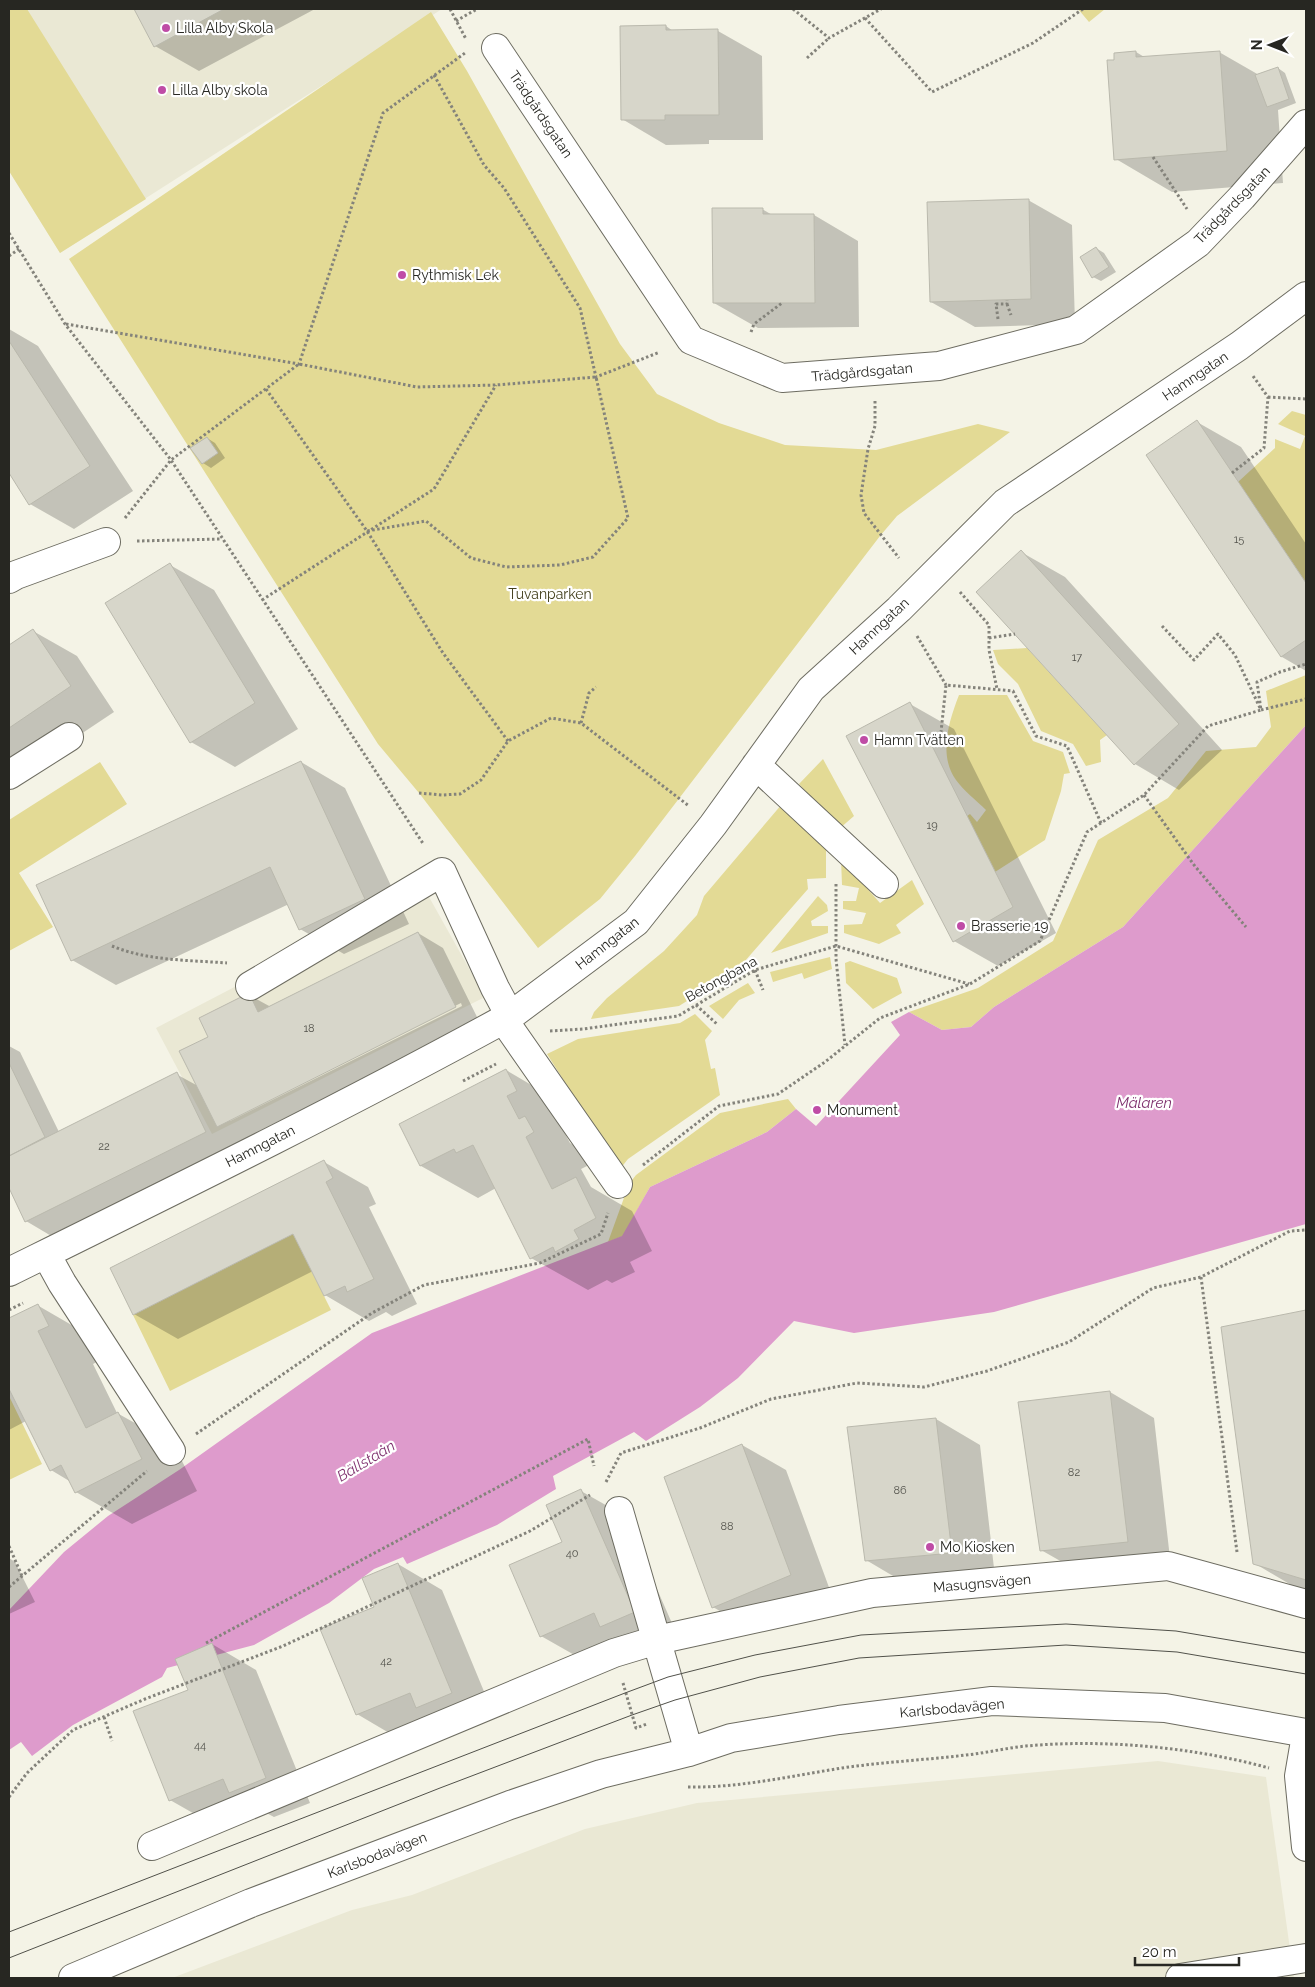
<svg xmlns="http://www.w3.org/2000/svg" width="1315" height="1987" font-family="Raleway,sans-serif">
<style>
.built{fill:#eae8d4}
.green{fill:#e3da95}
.water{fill:#de9bcc}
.shadow{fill:#0003;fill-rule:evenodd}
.building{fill:#d7d6ca;stroke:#bab9ad}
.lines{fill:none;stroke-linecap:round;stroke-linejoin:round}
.minor-casing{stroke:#6d6c61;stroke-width:30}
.path{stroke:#84837b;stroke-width:3;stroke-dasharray:2.5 2.5;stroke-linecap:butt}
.minor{stroke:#fff;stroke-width:28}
.tram{stroke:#51514a;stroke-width:1}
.poi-dot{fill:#bf4ca6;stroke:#fff;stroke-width:2}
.labels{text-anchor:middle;stroke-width:4.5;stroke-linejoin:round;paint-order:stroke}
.number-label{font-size:11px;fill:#53534c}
.poi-label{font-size:14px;fill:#272722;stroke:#fff;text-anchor:start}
.street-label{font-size:14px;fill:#272722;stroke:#fff}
.park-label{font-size:14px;fill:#433f1c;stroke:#fff}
.water-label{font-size:15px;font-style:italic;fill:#7f316e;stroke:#fff}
</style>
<rect width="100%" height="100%" fill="#f4f3e6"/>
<path class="built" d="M9,9H442L60,253L9,171Z
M424,888L485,997L212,1134L156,1028Z
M1158,1761L1266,1777L1294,1978H172L352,1910L412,1895L585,1829L697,1803Z"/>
<path class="green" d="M9,9H27L146,199L60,253L9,171Z
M1078,9H1105L1089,22Z
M431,12L467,71L620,344L657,394L719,423L785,445L876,450L978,424L1010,432L897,516L880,536L635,856L600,899L538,948L419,793L378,744L69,259Z
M1292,411L1306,415L1305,581L1238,482L1275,448V439L1300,449L1305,436L1278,424Z
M1027,648L1107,735L1100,740L1101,762L1086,766L1073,744L1041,731L1018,684L998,664L993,650Z
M1306,675V725L1123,927L994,1007L971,1027L942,1030L909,1012L978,988L1053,941L1098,840L1168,798L1206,751L1256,747L1271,727L1266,691Z
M959,695H1007L1033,741L1063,752L1070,773L1064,774L1061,791L1045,840L995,872L967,816L970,814L977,822L986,810C976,800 964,791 956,780C938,755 949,721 959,695Z
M823,759L854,816L839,829L799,784Z
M100,762L127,804L19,873L53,927L9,951V820Z
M782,804L826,842V878L807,879L808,889L738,969L679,1006L591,1019L594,1012L607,998L664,951L697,915L704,896Z
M841,859L880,903L912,880L924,904L896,925L901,933L879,944L844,933V925L862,924L866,913L843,909V901H856L859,888L842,885Z
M818,896L827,905L828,911L811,921L812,926H828V933L771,953Z
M830,957L832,969L804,979L802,973L773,982L770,972Z
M850,961L897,978L902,993L873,1009L846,983L845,963Z
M748,983L755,993L739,1000L723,1019L709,1006Z
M695,1014L712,1031L705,1040L711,1069L715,1068L720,1095L628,1159L620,1169L547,1054L578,1039L680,1023Z
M788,1099L796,1109L767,1132L650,1187L623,1236L608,1242L629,1184L636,1175L720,1113Z
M293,1234L331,1310L170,1391L133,1315Z
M9,1396L42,1464L9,1480Z"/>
<path class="water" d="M1306,725V1224L994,1312L854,1333L794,1321L738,1378L700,1407L646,1441L634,1432L553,1476L556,1489L497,1525L407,1564L403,1557L374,1569L329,1603L254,1645L167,1668L162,1677L73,1725L32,1756L21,1742L9,1750V1610L64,1552L108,1516L179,1470L372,1333L622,1236L650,1187L767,1132L796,1109L816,1126L900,1035L891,1022L909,1012L942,1030L971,1027L994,1007L1123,927Z"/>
<path class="shadow" d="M135,9H315L199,71L155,46Z
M666,26L673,31H718L762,56L763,140H709V144L666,145L622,119Z
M1136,52L1146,58L1219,52L1259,75L1278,68L1285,73L1296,103L1278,110L1283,183L1172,192L1116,159L1115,54Z
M1028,200L1072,225L1075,324L975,327L931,302Z
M762,209L774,216L814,215L858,241L859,327L758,328L714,303Z
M1096,248L1104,253L1116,272L1101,281L1093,277Z
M9,329L38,346L133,491L74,529L30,504L9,471Z
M1197,422L1241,447L1306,544V671L1282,657L1147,455Z
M207,438L215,443L225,458L211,468L203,463Z
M1021,552L1065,577L1222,750L1179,790L1135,764L978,592Z
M170,565L214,590L298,729L235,767L191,742Z
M33,631L77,656L114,712L9,782V647Z
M910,704L954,729L1056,933L998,966L954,941Z
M301,762L345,788L409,924L344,954L300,929L289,904L116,985L72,960Z
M418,933L443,948L479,1021L241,1141L249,1158L70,1247L26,1221L9,1185V1046L20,1052L59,1132L176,1074L198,1086L210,1037L249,995L271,1007ZM461,1003L462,1006L230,1121V1118Z
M506,1070L562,1103L573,1123L562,1128L570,1143L581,1150L589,1165L581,1169L591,1187L632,1211L652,1251L630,1262L635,1272L612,1283L607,1280L588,1290L531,1258L496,1188L478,1198L421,1166L401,1124Z
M324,1162L368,1187L376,1204L369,1207L417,1304L392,1316L386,1312L369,1321L325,1295L313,1271L178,1339L134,1314Z
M37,1305L94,1338L104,1358L93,1364L117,1413L174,1445L197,1491L132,1524L76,1492L71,1482L51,1470L26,1421L9,1430V1320Z
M1306,1311V1591L1298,1589L1254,1563L1223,1328Z
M1110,1392L1154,1418L1171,1567L1085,1575L1041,1550Z
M936,1419L980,1445L995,1577L910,1586L866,1560Z
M742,1445L786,1470L834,1601L757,1633L713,1607L666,1478Z
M581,1491L625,1516L678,1637L585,1661L541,1636L563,1542Z
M9,1558L15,1562L35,1602L9,1614Z
M398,1564L442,1590L495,1718L461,1732L444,1722L401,1740L357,1714L376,1607Z
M212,1644L256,1670L310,1803L274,1817L257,1808L214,1825L170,1800L189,1690Z"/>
<path class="building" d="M134,9H224L154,47Z
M666,25V30L718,29L719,115H665V120H621L620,26Z
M1136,51V57L1220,51L1227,151L1114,160L1107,60H1114V53Z
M1278,67L1289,99L1267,107L1255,75Z
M1029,199L1031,299L930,302L927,202Z
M712,208H763V214H814L815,303H713Z
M1096,247L1109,267L1092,278L1080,257Z
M9,341L90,466L29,505L9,473Z
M1197,420L1306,583V640L1281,657L1146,455Z
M207,437L218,453L202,464L190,448Z
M1021,550L1179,724L1134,765L976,592Z
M170,563L255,703L190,743L105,603Z
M33,629L71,686L9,728V645Z
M910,702L1013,907L953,942L846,736Z
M301,761L365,899L299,930L270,867L71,961L36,885Z
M418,932L456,1007L217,1127L179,1051L208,1037L199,1018L249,993L258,1012Z
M9,1063L45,1137L9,1156Z
M506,1069L517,1091L507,1096L519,1119L525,1116L534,1132L526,1137L552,1189L576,1177L596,1218L574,1230L579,1239L555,1252L553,1247L530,1259L473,1145L456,1153L454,1149L420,1166L399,1124Z
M177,1072L206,1132L25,1222L9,1188V1156Z
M324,1160L333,1178L326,1182L374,1279L347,1292L345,1286L324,1296L293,1234L133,1315L110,1268Z
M38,1304L49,1326L38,1331L86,1428L118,1412L142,1459L75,1493L61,1465L50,1471L9,1389V1318Z
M1306,1310V1580L1253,1564L1221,1327Z
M1110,1391L1128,1542L1040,1551L1018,1402Z
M936,1418L952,1553L865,1561L847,1427Z
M742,1444L791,1575L712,1608L664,1477Z
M581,1489L635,1612L600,1627L594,1613L540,1637L509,1565L562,1542L546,1505Z
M398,1563L452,1693L416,1708L410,1693L356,1715L320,1629L374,1607L362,1578Z
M212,1643L266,1778L229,1793L223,1779L169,1801L133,1711L188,1690L175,1659Z"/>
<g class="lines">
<g class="minor-casing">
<path id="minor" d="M496,48L691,340L782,378L939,366L1076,330L1198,243L1242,197L1306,124
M9,579L16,575L106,542
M756,765L884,884
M9,775L69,737
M250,986L442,872L495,988L510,1016
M503,1019L618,1184
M46,1254L62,1283L171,1451
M9,1272C177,1189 346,1106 510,1016L636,922L713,825L811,689L899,609L1005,503L1239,346L1306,296
M619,1511L689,1752
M1306,1735L1299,1776L1306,1847
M152,1846L614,1653L657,1640L872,1593L1168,1566L1306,1604
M73,1978L251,1903L510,1805L601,1774L689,1752L731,1738L839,1720L992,1701L1165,1708L1306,1733
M1180,1978L1306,1958"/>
</g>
<path class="path" d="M450,9L466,39
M793,9L829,38L881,9
M865,18L932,92L1033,43L1083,9
M456,21L477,9
M807,58L829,38
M434,75L484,165L504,188L580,308L596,377L660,352
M1153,157L1187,209
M9,233L65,324L171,460L424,845
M9,256L19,249
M1007,304L1011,315
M998,319L996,304H1007V300
M66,324L299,364L383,113L465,53
M751,332L754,324L782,303
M266,389L367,531L443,653L508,741
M1268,397L1306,399
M875,401V426L868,449L861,495L864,513L899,558
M1232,473L1264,448L1268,397L1253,376
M125,518L171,460L299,364L417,387L496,385L596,377L628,518L593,557L560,565L506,567L471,558L426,521L367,531
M137,541L222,539
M960,592L989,625V650L997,689
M262,600L434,489L496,385
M1162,626L1194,660L1218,634L1235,655L1261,710L1306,699
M917,636L946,685
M989,638L1015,634
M581,723L589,693L596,687
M931,744L941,732L946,685L1013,691L1036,736L1067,746L1101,823
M419,793L442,795L460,794L481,780L508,741L551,718L581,723L689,806
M1144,795L1194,865L1246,927
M836,884V959L845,1045
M112,946C148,961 189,960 227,963
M755,970L763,990
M696,1005L718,1025
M550,1031L583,1029L678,1016L755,970L836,946L969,984
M463,1081L496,1064
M643,1165L719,1106L778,1094L825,1062L880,1018L970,984L1040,941L1087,832L1144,795L1208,726L1261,710L1257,682L1280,672L1306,664
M1201,1277L1237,1552
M9,1310L23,1303
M196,1434L372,1313L424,1285L540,1263L601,1234L608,1213
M606,1482L621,1453L700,1428L771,1399L857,1383L924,1387L987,1371L1069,1342L1153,1288L1201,1277L1290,1231L1306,1230
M9,1546L22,1576
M9,1587L147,1471
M206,1643L588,1439L594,1466
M623,1683L636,1728L647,1724
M104,1717L112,1741
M688,1787C739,1788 791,1776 842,1768C883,1762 925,1760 966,1755C986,1753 1006,1748 1026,1746C1105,1739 1193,1747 1269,1768
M9,1797L27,1773L73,1730L145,1699L283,1646L530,1531L590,1495"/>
<use href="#minor" class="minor"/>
<path class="tram" d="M9,1932L625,1693L668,1677L755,1655L861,1635L1066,1624L1176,1631L1306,1653
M9,1958L440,1788L632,1715L675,1700L760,1677L859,1658L1066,1645L1177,1652L1306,1674"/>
</g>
<g class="poi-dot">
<circle cx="166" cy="28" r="5"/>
<circle cx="162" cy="90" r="5"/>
<circle cx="402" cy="275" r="5"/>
<circle cx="864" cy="740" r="5"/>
<circle cx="961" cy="926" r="5"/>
<circle cx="817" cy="1110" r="5"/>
<circle cx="930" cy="1547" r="5"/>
</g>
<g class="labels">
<g class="number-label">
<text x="1239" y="543">15</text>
<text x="1077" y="661">17</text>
<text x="932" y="829">19</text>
<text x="309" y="1032">18</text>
<text x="104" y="1150">22</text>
<text x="1074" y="1476">82</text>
<text x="900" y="1494">86</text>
<text x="727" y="1530">88</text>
<text x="572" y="1557">40</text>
<text x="386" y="1665">42</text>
<text x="200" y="1749">44</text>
</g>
<g class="poi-label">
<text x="176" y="33">Lilla Alby Skola</text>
<text x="172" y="95">Lilla Alby skola</text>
<text x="412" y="280">Rythmisk Lek</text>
<text x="874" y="745">Hamn Tvätten</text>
<text x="971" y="931">Brasserie 19</text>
<text x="827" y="1115">Monument</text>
<text x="940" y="1552">Mo Kiosken</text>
</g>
<g class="street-label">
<text transform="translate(541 114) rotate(56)" y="5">Trädgårdsgatan</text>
<text transform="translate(1232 205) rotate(-46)" y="5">Trädgårdsgatan</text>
<text transform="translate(862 372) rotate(-5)" y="5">Trädgårdsgatan</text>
<text transform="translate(1195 376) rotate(-34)" y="5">Hamngatan</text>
<text transform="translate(879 626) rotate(-43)" y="5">Hamngatan</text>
<text transform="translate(607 943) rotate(-38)" y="5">Hamngatan</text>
<text transform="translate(721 979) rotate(-29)" y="5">Betongbana</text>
<text transform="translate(260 1146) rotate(-27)" y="5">Hamngatan</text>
<text transform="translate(982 1583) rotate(-5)" y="5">Masugnsvägen</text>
<text transform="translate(952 1708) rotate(-5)" y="5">Karlsbodavägen</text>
<text transform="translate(377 1855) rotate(-21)" y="5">Karlsbodavägen</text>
</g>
<g class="park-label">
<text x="550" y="599">Tuvanparken</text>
</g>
<g class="water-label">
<text x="1144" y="1108">Mälaren</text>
<text transform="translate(366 1461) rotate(-31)" y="5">Bällstaån</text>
</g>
</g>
<rect width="1315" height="1987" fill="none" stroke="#272722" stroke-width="20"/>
<g transform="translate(1270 45) rotate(270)" stroke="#ffffff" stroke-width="4" paint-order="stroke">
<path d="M0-4L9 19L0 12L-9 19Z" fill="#272722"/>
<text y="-8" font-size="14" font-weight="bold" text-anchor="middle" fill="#272722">N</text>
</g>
<path d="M1135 1957v8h104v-8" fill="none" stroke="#272722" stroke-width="2.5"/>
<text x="1142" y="1957" font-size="15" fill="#272722" stroke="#ffffff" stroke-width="4" paint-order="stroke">20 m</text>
</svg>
